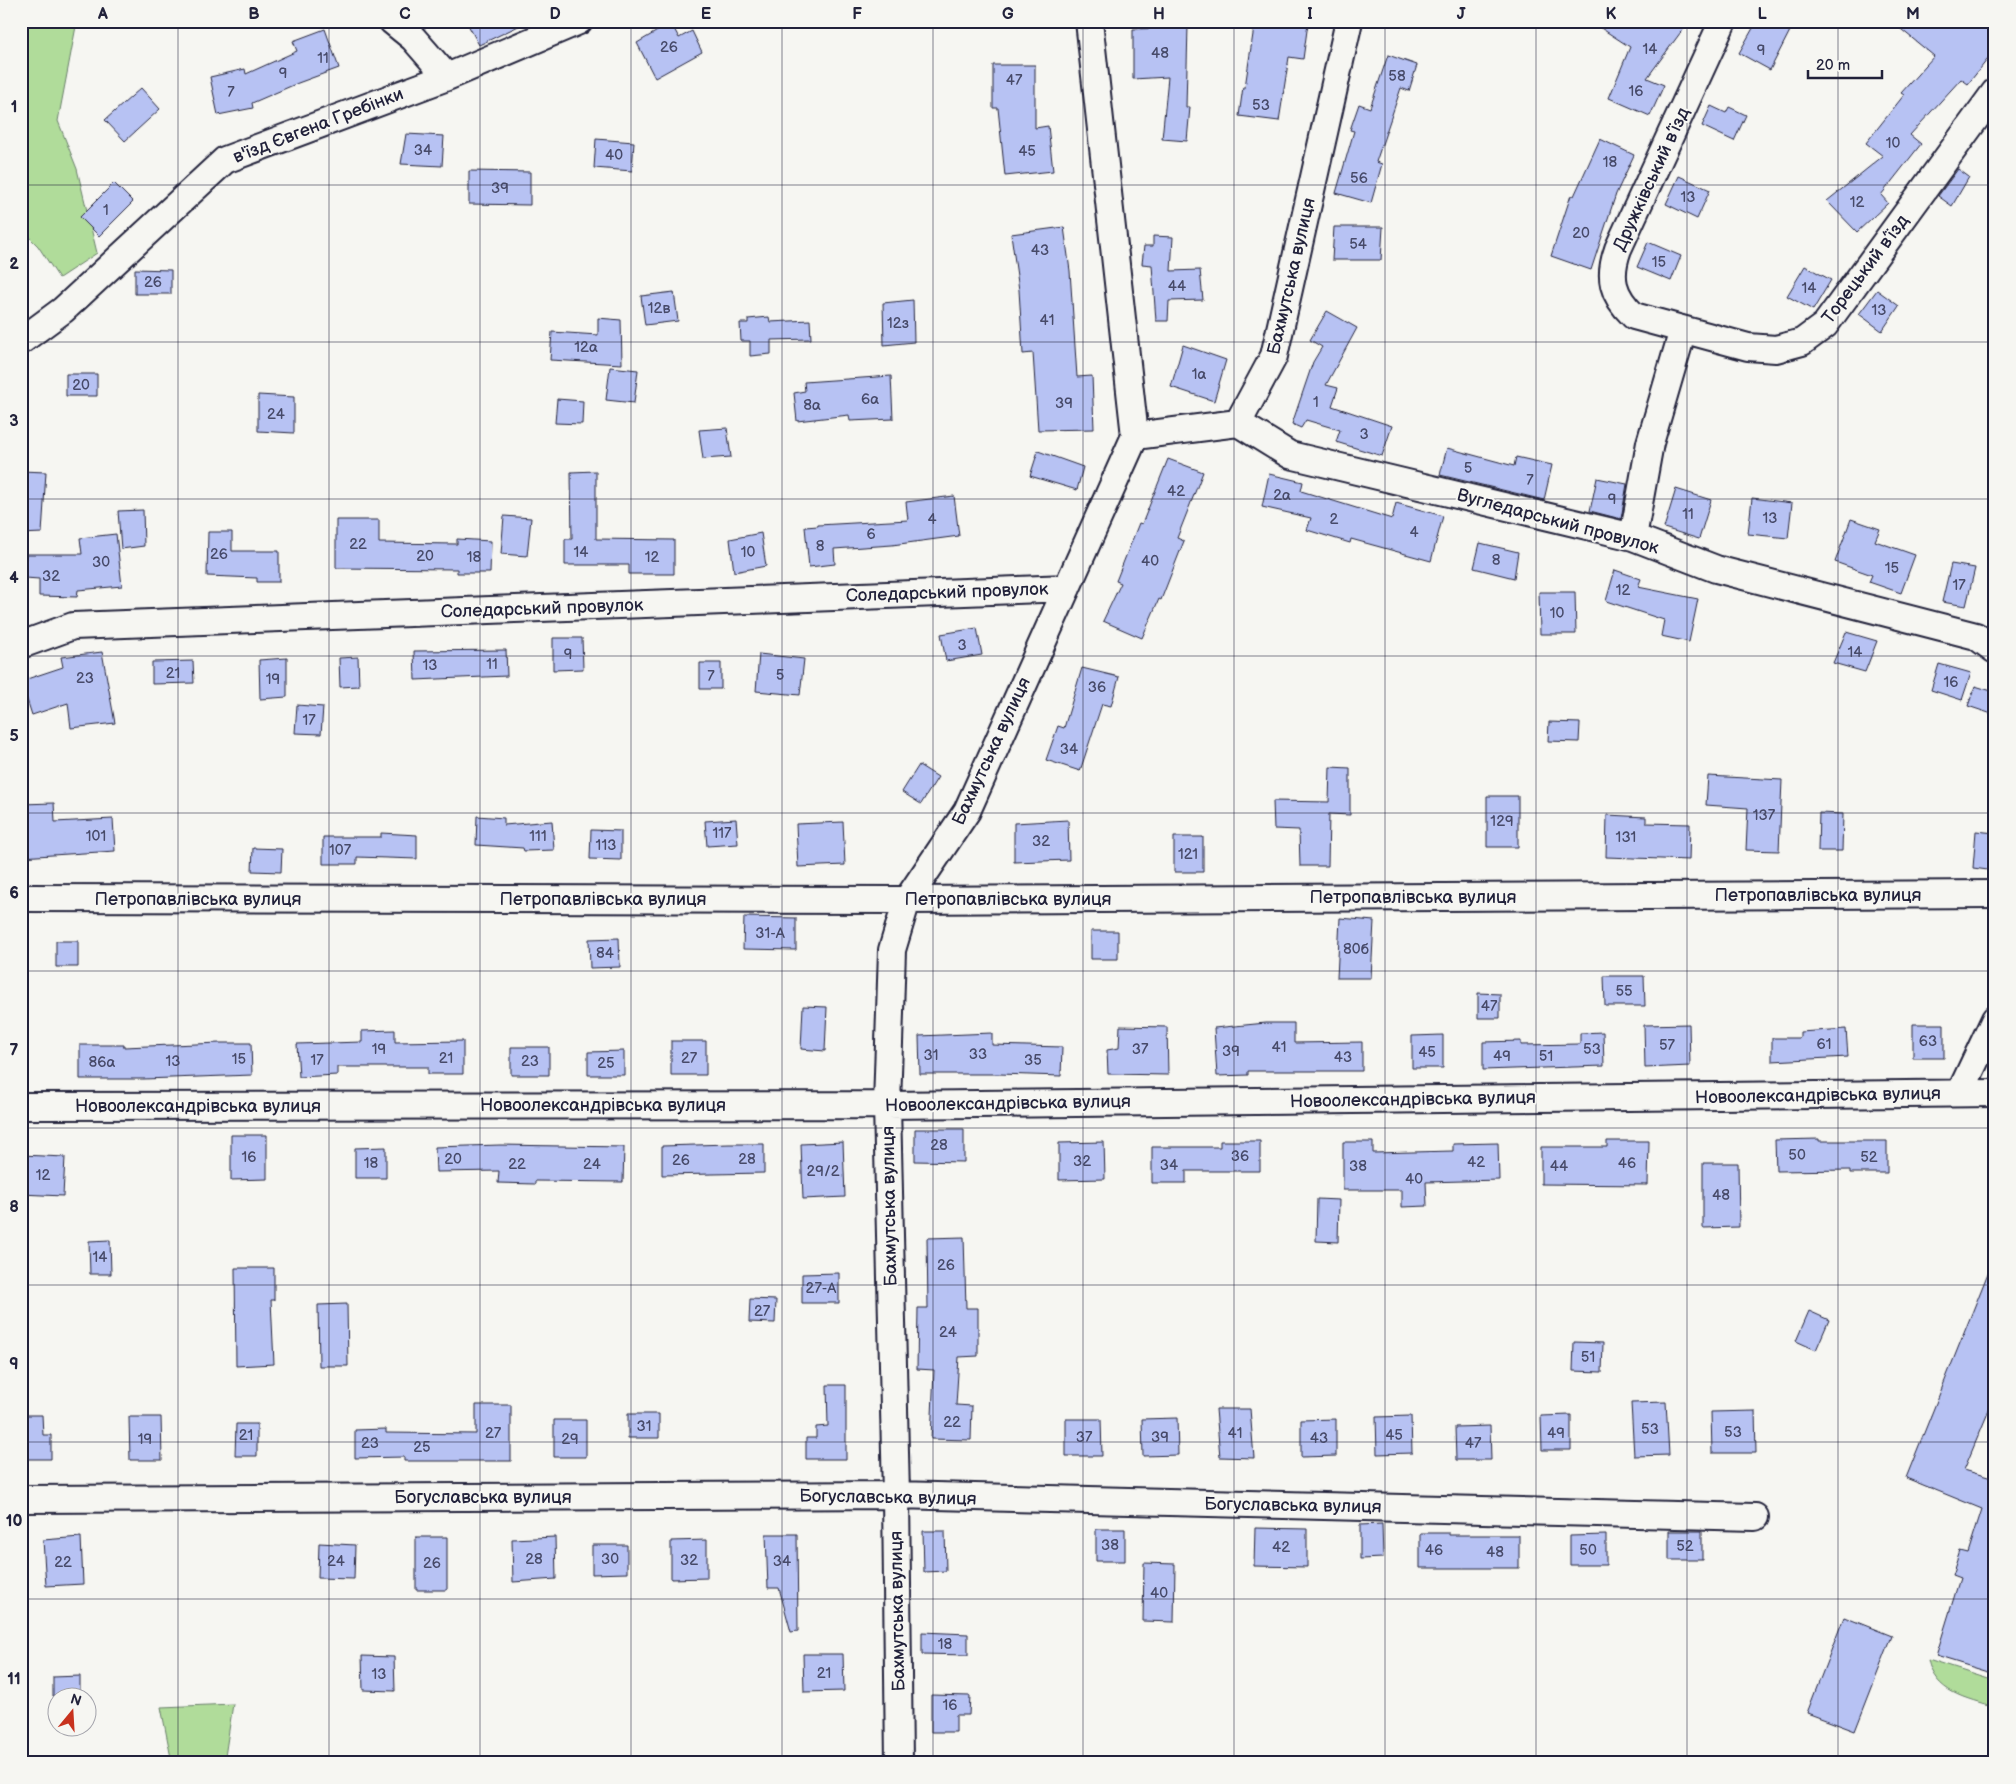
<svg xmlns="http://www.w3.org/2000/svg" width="2016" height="1784" font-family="'Balsamiq Sans',sans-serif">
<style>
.green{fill:#b0dc9a;stroke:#697f6a}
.building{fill:#b7c2f3;stroke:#22223b}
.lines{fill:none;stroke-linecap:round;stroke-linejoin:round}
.minor-casing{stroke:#22223b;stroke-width:30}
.minor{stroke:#f6f6f2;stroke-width:26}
.grid{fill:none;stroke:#22223b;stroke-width:1;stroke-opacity:0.55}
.labels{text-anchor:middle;stroke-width:4;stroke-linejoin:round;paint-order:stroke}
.number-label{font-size:15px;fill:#474a69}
.street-label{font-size:18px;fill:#22223b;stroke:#f6f6f2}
.neatline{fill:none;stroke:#22223b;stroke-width:2}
.grid-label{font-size:16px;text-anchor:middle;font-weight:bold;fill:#22223b}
</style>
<rect width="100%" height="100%" fill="#f6f6f2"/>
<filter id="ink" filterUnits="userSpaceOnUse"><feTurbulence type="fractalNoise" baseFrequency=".02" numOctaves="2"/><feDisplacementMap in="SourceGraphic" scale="10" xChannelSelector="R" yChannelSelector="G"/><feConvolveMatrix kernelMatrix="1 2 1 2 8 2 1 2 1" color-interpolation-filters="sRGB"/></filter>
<g filter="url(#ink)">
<path class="green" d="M21,21H77L58,121L77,169L97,253L59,278L38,246L21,229Z
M1928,1660L1995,1681V1707C1966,1698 1935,1693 1928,1660Z
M233,1704L224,1763H172L161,1707Z"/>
<path class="building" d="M466,21H529L479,45Z
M1255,21L1308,23L1303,59L1289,57L1279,121L1239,116L1243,87H1245Z
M1590,21H1689L1647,78L1664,85L1650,116L1609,98L1630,47Z
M1757,21H1795L1770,70L1739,53Z
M1891,21H1995V50L1968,84L1961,79L1910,135L1921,144L1881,195L1888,203L1857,232L1827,201L1883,156L1866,143L1904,95L1901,93L1934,56Z
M671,23L679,38L692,31L702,52L655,78L637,43Z
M1172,25H1188L1186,107H1190L1187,141L1162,139L1168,77L1133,79V29L1172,28Z
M325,29L339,68L298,83L252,103L253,108L218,115L210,77L245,69L246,74L297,51L293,41Z
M1388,55L1417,65L1409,91L1401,88L1376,162L1382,164L1371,203L1336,193L1354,131L1350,130L1359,104L1370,108Z
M993,65H1035V128L1048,126L1053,171L1005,176L998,108H993Z
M141,88L160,109L125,141L105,120Z
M1711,106L1726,113L1729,107L1746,115L1734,141L1702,126Z
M406,134L444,136L442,166L401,164Z
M596,139L634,142L632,171L594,168Z
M1600,139L1634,155L1616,194L1591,270L1551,256L1571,195L1574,196Z
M1958,169L1969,177L1952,206L1938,196Z
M469,171L530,172V205L469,204Z
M1679,176L1710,190L1697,219L1666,204Z
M114,183L133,202L99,236L80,217Z
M1064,227L1070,271L1077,377L1092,376L1094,429L1038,430L1033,353L1023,354L1019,290L1011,234Z
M1334,227H1383L1381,260H1332Z
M1153,236L1173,237L1171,271L1200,270L1203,300L1169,301L1168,321H1156L1152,265L1142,264L1144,246H1153Z
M1648,242L1681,256L1671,281L1637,267Z
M1805,266L1831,280L1813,310L1787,296Z
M135,269L171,270V294H135Z
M1877,290L1899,306L1882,331L1859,314Z
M674,292L678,321L645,325L641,296Z
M913,300L914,342L884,345L883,303Z
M1327,311L1357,328L1326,385L1338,388L1332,406L1392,426L1382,456L1336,442L1340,430L1306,420L1301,428L1292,424L1313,362L1322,347L1310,340Z
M769,317L770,322L810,320L811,339L771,340V354L750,356V341H741L740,323H748V319Z
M598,318L621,320L622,364L550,360L552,332L598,335Z
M1183,345L1226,360L1214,401L1171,387Z
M610,367L638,370L634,403L606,400Z
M66,374H97V396H66Z
M891,376L893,419L850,421L849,415L797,421L794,393L805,391L804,382Z
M258,395L294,397V433L258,431Z
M557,399L583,401L582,424L555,423Z
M727,428L731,457L703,459L699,430Z
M1447,448L1514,466L1516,457L1552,465L1544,500L1440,475Z
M1038,451L1083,467L1077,490L1030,476Z
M1168,459L1203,472L1177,538L1184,541L1161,600L1159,599L1142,638L1103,621L1121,583L1116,581L1139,523L1142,524Z
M21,471L46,472L42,533L21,534Z
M596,471V539L674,540V574H629V565H565V539H572L571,472Z
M1269,474L1303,482L1301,491L1392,519L1396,503L1443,516L1431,561L1351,539L1350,543L1307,530L1311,518L1262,507Z
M1597,478L1627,484L1621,519L1590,511Z
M1676,489L1711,500L1699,539L1664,528Z
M954,496L959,536L892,545L834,549L835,564L809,567L805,527L818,526V525L908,520L906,502Z
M1752,498L1792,503L1788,538L1748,534Z
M143,510L144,546L121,549L118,511Z
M504,516L531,518L527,556L501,554Z
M1851,519L1880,529L1875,541L1915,555L1901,593L1869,582L1872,575L1835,562Z
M336,520H379V543L457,544V539L491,541L490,573H457V569L336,568Z
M208,532H232V551H279V582H257V578L207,576Z
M761,533L766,566L734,572L730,539Z
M116,534L122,586L78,590L77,597L39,596V579L25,578L26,554H82L80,538Z
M1480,543L1518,552L1514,578L1474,568Z
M1951,564L1975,568L1966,606L1942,602Z
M1615,570L1641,579L1638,587L1698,599L1689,642L1661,636L1664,620L1606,601Z
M1539,592H1575L1576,634H1540Z
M977,628L982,655L946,661L941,634Z
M1846,632L1877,641L1865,672L1833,663Z
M553,638H582L583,669L553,670Z
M506,650L507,676L415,680L414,651Z
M102,652L115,723L71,728L68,703L32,715L21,681L63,667L61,657Z
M759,654L804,659L800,695L756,691Z
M358,657L359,686L340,687L339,658Z
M287,658V697L260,699L259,660Z
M193,661L194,683L152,684V662Z
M700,663H721V689H700Z
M1939,664L1971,673L1962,700L1931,690Z
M1082,668L1119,677L1111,706L1102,704L1080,771L1046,760L1058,726L1064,728Z
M1975,686L1995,692V715L1968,706Z
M297,705L323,707L321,734L295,733Z
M1549,722L1580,723L1579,742L1548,741Z
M919,765L938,777L921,804L902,792Z
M1330,767L1350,768V815L1329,814L1328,866H1300L1299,830L1274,829L1273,801L1329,802Z
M1708,776L1782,780L1779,851L1746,850L1748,808L1706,805Z
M1487,796H1518V847H1487Z
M54,803L55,822L113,819L115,851L21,857V804Z
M1819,813L1843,814L1842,851H1818Z
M1607,815L1646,817V823L1690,824L1689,860L1606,857Z
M477,816L504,818V825L552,821L554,850L524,851L523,848L476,845Z
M736,819L738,844L707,846L705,821Z
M1068,820L1069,860L1014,862V823Z
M843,822L845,865L798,867L796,824Z
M591,830L621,831V860L590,859Z
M1976,831L1995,833V871L1973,868Z
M381,833L417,835V859L357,857V864H323V837H381Z
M1174,837H1203V872H1174Z
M253,848L282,849L281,872L252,871Z
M744,917L796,918V950L743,949Z
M1340,918L1374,921L1371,978H1337Z
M1091,931H1118V959H1091Z
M619,938L620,967L590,968L589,939Z
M56,941H78V967H56Z
M1604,976H1644L1645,1006H1605Z
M1478,993L1500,994V1018H1478Z
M803,1006L827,1007L825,1051L801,1049Z
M1266,1023H1294V1043L1362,1042V1071H1248V1075L1217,1076L1214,1028Z
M1689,1024L1690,1066L1645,1068L1644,1025Z
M1913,1024H1944V1058H1913Z
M1120,1026L1167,1027L1168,1075L1108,1074L1107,1050L1119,1048Z
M1846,1029L1848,1057L1772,1061V1038H1800V1032Z
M395,1030V1042L463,1041V1074H428V1067H337V1075L299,1077L297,1044L362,1042V1031Z
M1603,1032L1604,1066L1483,1070V1042L1521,1041V1045L1580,1044V1033Z
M992,1033V1045L1062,1047L1061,1076L999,1074H920L919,1036Z
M1443,1035V1068H1412V1036Z
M671,1041H706V1075H671Z
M220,1043H251L252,1075L144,1079H80V1045H124V1047Z
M511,1047H549V1075H511Z
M624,1051V1075H588V1052Z
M915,1129H964V1162L915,1161Z
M231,1135H267V1179L231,1180Z
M1819,1139V1141H1887V1173H1850V1170L1776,1171L1775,1140Z
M1220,1141H1260V1171H1186V1183H1152V1147H1220Z
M1607,1141H1649L1648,1185L1541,1184V1147H1607Z
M843,1142L845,1197L803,1199L801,1144Z
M1104,1142L1105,1179L1059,1180V1143Z
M1343,1142H1373V1153L1453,1151V1144L1498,1143L1499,1180L1426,1182L1427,1206L1402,1207V1190H1343Z
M729,1144H764V1173L662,1175V1146Z
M500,1145L624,1147L623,1182L535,1181V1184L498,1183L499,1171L436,1172L435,1147Z
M386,1147V1178H355V1148Z
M21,1155L65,1157L63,1196L21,1194Z
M1703,1163H1738L1739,1227L1703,1228Z
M1317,1199L1339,1200L1338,1242L1316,1241Z
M964,1237L966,1308H978V1356L959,1357L956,1405L972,1406L971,1440L931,1439L934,1370L917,1369L918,1308H928L927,1238Z
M110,1240L111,1274H90L89,1241Z
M1994,1258L1995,1396L1964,1470L1995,1479V1674L1936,1656L1960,1578L1952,1575L1960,1551L1968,1553L1982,1509L1906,1478Z
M235,1268H274V1300H271L274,1364L236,1366Z
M839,1273V1303H802V1274Z
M750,1299L776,1300L775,1323L749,1322Z
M347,1304L348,1366H319L318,1305Z
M1809,1311L1829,1320L1816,1350L1796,1341Z
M1574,1342L1603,1343L1602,1372L1573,1371Z
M827,1385H846V1459H806V1438H816V1427L828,1426Z
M1666,1402L1669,1455L1634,1456L1631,1403Z
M476,1405H511V1461H404V1457L355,1458V1430L386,1429V1433L476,1434Z
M1216,1409H1250L1254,1458L1220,1457Z
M1755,1411L1756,1453H1712L1711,1412Z
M628,1414H659V1438H628Z
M21,1415H42L43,1435H51V1459H21Z
M1571,1415V1450H1542L1541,1416Z
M1411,1416L1412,1453L1377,1454L1376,1417Z
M129,1417H161L162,1460H130Z
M1177,1418L1178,1455L1143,1456L1142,1419Z
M1066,1419H1101L1102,1456H1066Z
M1336,1419V1456L1301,1457V1420Z
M554,1420H586V1457H554Z
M236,1424H257V1456H235Z
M1490,1426L1491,1460H1456L1455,1427Z
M1382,1524L1383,1558L1360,1559V1525Z
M1255,1528L1307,1529V1567L1254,1566Z
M1096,1529H1125V1561H1096Z
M923,1531H945L946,1571L924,1572Z
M1669,1531H1702V1560H1669Z
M1420,1533H1449V1535H1519V1568H1420Z
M766,1534H797L798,1631L791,1632L779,1588H768Z
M1606,1535V1565H1570V1536Z
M81,1537L83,1584L46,1586L43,1540Z
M416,1537H447V1590H416Z
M555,1537L556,1579L513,1582L512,1539Z
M707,1540V1578L671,1579V1541Z
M319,1543L355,1545L354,1579L318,1578Z
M592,1545H627V1573L592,1574Z
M1144,1563L1175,1564L1174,1622L1143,1621Z
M1844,1617L1892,1636L1855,1731L1807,1713Z
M922,1632L968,1634V1655L922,1654Z
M803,1654H843L844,1691L804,1692Z
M362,1656L394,1657L395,1691L363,1690Z
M80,1676V1696H53V1677Z
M931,1695L970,1696L969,1715H956V1732H931Z"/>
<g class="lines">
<g class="minor-casing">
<path id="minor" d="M392,21L413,38L447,77
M1723,21L1618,249C1608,277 1612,295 1634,316L1748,347L1776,349L1802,342L1825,325L1995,92
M21,341L63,310L225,160L447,77L579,21
M1238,423L1290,455L1633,537L1716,569L1976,636L1995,650
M1135,436L1238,423L1274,356L1349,21
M1633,537L1650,443L1683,330
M21,645L73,626L1067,588
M21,898L907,900L1995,894
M1960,1093L1995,1019
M21,1106L887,1105L1995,1093
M21,1499L896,1495L1755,1517
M899,1763L896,1495L887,1105L892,950L907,900L967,811L1135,436L1089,21"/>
</g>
<use href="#minor" class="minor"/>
</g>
</g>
<path class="grid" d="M178,21V1763M329,21V1763M480,21V1763M631,21V1763M782,21V1763M933,21V1763M1083,21V1763M1234,21V1763M1385,21V1763M1536,21V1763M1687,21V1763M1838,21V1763M21,185H1995M21,342H1995M21,499H1995M21,656H1995M21,813H1995M21,971H1995M21,1128H1995M21,1285H1995M21,1442H1995M21,1599H1995"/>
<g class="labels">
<g class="number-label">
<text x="669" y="52">26</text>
<text x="1650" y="54">14</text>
<text x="1761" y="55">9</text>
<text x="1160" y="58">48</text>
<text x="323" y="63">11</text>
<text x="283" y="78">9</text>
<text x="1397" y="81">58</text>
<text x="1014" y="85">47</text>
<text x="1636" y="96">16</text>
<text x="231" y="97">7</text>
<text x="1261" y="110">53</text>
<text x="1893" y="148">10</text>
<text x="423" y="155">34</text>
<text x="1027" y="156">45</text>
<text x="614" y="160">40</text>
<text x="1610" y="167">18</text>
<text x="1359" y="183">56</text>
<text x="500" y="193">39</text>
<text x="1688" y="202">13</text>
<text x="1857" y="207">12</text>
<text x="106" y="215">1</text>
<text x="1581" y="238">20</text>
<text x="1358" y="249">54</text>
<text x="1040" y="255">43</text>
<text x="1659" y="267">15</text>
<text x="153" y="287">26</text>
<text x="1177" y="291">44</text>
<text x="1809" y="293">14</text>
<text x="659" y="313">12в</text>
<text x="1879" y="315">13</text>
<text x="1047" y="325">41</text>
<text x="898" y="328">12з</text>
<text x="586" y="352">12а</text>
<text x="1199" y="379">1а</text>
<text x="81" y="390">20</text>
<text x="870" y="404">6а</text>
<text x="1316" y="407">1</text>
<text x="1064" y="408">39</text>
<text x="812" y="410">8а</text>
<text x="276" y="419">24</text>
<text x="1364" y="439">3</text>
<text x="1468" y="473">5</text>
<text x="1530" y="485">7</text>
<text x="1176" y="496">42</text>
<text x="1282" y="500">2а</text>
<text x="1612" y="504">9</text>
<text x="1688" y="519">11</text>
<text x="1770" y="523">13</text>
<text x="932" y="524">4</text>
<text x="1334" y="524">2</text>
<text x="1414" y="537">4</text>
<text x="871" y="539">6</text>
<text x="358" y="549">22</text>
<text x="820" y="551">8</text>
<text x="581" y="557">14</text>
<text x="748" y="557">10</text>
<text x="219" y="559">26</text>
<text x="425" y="561">20</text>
<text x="474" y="562">18</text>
<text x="652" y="562">12</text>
<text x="1496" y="565">8</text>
<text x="1150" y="566">40</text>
<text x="101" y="567">30</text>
<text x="1892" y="573">15</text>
<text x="51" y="581">32</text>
<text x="1959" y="590">17</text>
<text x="1623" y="595">12</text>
<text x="1557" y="618">10</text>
<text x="962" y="650">3</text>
<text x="1855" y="657">14</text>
<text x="568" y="659">9</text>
<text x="492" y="669">11</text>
<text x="430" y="670">13</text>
<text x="173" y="678">21</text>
<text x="780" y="680">5</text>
<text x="711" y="681">7</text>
<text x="85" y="683">23</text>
<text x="273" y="684">19</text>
<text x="1951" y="687">16</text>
<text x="1097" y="692">36</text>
<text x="309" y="725">17</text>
<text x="1069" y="754">34</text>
<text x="1764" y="820">137</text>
<text x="1502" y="826">129</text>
<text x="722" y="838">117</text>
<text x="96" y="841">101</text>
<text x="538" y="841">111</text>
<text x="1626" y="842">131</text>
<text x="1041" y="846">32</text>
<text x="606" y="850">113</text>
<text x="340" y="855">107</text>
<text x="1188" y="859">121</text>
<text x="770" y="938">31-А</text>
<text x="1356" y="954">80б</text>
<text x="605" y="958">84</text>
<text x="1624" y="996">55</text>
<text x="1489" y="1011">47</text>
<text x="1928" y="1046">63</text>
<text x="1824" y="1049">61</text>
<text x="1667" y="1050">57</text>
<text x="1279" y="1052">41</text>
<text x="379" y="1054">19</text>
<text x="1140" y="1054">37</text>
<text x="1592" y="1054">53</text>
<text x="1231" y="1056">39</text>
<text x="1427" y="1057">45</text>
<text x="978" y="1059">33</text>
<text x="931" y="1060">31</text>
<text x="1502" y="1061">49</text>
<text x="1546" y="1061">51</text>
<text x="1343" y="1062">43</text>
<text x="446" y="1063">21</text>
<text x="689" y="1063">27</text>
<text x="239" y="1064">15</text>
<text x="317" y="1065">17</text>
<text x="1033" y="1065">35</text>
<text x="173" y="1066">13</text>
<text x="530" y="1066">23</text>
<text x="102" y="1067">86а</text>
<text x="606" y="1068">25</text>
<text x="939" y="1150">28</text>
<text x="1797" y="1160">50</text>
<text x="1240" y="1161">36</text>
<text x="249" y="1162">16</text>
<text x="1869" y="1162">52</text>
<text x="453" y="1164">20</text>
<text x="747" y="1164">28</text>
<text x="681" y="1165">26</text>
<text x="1082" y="1166">32</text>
<text x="1476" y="1167">42</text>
<text x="371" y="1168">18</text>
<text x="1627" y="1168">46</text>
<text x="517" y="1169">22</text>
<text x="592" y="1169">24</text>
<text x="1169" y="1170">34</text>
<text x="1358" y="1171">38</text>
<text x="1559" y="1171">44</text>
<text x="823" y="1176">29/2</text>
<text x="43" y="1180">12</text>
<text x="1414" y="1184">40</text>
<text x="1721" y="1200">48</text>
<text x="100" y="1262">14</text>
<text x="946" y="1270">26</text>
<text x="821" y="1293">27-А</text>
<text x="762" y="1316">27</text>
<text x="948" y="1337">24</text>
<text x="1588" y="1362">51</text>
<text x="952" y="1427">22</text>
<text x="644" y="1431">31</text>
<text x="1650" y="1434">53</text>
<text x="1733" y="1437">53</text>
<text x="493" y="1438">27</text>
<text x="1235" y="1438">41</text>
<text x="1556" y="1438">49</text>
<text x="246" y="1440">21</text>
<text x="1394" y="1440">45</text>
<text x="1084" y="1442">37</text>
<text x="1160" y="1442">39</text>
<text x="1319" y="1443">43</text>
<text x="145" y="1444">19</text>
<text x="570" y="1444">29</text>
<text x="370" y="1448">23</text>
<text x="1473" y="1448">47</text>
<text x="422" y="1452">25</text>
<text x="1110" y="1550">38</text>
<text x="1685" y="1551">52</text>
<text x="1281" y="1552">42</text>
<text x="1434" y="1555">46</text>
<text x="1588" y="1555">50</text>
<text x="1495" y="1557">48</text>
<text x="534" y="1564">28</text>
<text x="610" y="1564">30</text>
<text x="689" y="1565">32</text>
<text x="336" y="1566">24</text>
<text x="782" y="1566">34</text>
<text x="63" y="1567">22</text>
<text x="432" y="1568">26</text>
<text x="1159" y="1598">40</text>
<text x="945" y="1649">18</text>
<text x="824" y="1678">21</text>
<text x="379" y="1679">13</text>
<text x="950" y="1710">16</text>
</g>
<g class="street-label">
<text transform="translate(318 125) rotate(-21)" y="6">в'їзд Євгена Гребінки</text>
<text transform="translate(1651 179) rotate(-65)" y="6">Дружківський в’їзд</text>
<text transform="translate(1865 269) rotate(-53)" y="6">Торецький в’їзд</text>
<text transform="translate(1291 276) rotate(-77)" y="6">Бахмутська вулиця</text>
<text transform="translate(1558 521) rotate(15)" y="6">Вугледарський провулок</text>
<text transform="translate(947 592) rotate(-2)" y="6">Соледарський провулок</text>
<text transform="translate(542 608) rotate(-2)" y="6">Соледарський провулок</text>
<text transform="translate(991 751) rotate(-65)" y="6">Бахмутська вулиця</text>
<text x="1818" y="901">Петропавлівська вулиця</text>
<text x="1413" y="903">Петропавлівська вулиця</text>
<text x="198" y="905">Петропавлівська вулиця</text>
<text x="603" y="905">Петропавлівська вулиця</text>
<text x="1008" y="905">Петропавлівська вулиця</text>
<text transform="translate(1818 1095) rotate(-1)" y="6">Новоолександрівська вулиця</text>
<text transform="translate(1413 1099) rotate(-1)" y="6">Новоолександрівська вулиця</text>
<text transform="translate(1008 1103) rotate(-1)" y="6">Новоолександрівська вулиця</text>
<text x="603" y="1111">Новоолександрівська вулиця</text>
<text x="198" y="1112">Новоолександрівська вулиця</text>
<text transform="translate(889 1206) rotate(-91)" y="6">Бахмутська вулиця</text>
<text x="483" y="1503">Богуславська вулиця</text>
<text transform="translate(888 1497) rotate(1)" y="6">Богуславська вулиця</text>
<text transform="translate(1293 1505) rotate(1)" y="6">Богуславська вулиця</text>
<text transform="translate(897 1611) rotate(-91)" y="6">Бахмутська вулиця</text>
</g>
</g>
<rect width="2016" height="1784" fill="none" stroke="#f6f6f2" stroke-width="55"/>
<g transform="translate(72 1712) rotate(18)"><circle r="24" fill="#f6f6f2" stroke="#a1a1a9"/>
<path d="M0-4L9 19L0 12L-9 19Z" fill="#c8321e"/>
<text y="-8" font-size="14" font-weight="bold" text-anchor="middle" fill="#22223b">N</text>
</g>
<path d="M1808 70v8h74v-8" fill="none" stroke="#22223b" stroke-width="2.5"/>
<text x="1816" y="70" font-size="15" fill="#22223b" stroke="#f6f6f2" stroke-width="4" paint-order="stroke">20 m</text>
<rect x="28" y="28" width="1960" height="1728" class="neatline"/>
<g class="grid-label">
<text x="103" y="19">A</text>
<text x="254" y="19">B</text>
<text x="405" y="19">C</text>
<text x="555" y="19">D</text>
<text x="706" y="19">E</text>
<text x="857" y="19">F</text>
<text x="1008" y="19">G</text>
<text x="1159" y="19">H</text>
<text x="1310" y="19">I</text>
<text x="1461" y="19">J</text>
<text x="1611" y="19">K</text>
<text x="1762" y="19">L</text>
<text x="1913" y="19">M</text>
<text x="14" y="112">1</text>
<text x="14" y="269">2</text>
<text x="14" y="426">3</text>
<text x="14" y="583">4</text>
<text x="14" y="741">5</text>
<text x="14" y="898">6</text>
<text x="14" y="1055">7</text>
<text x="14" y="1212">8</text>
<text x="14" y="1369">9</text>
<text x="14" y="1526">10</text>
<text x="14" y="1684">11</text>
</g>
</svg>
